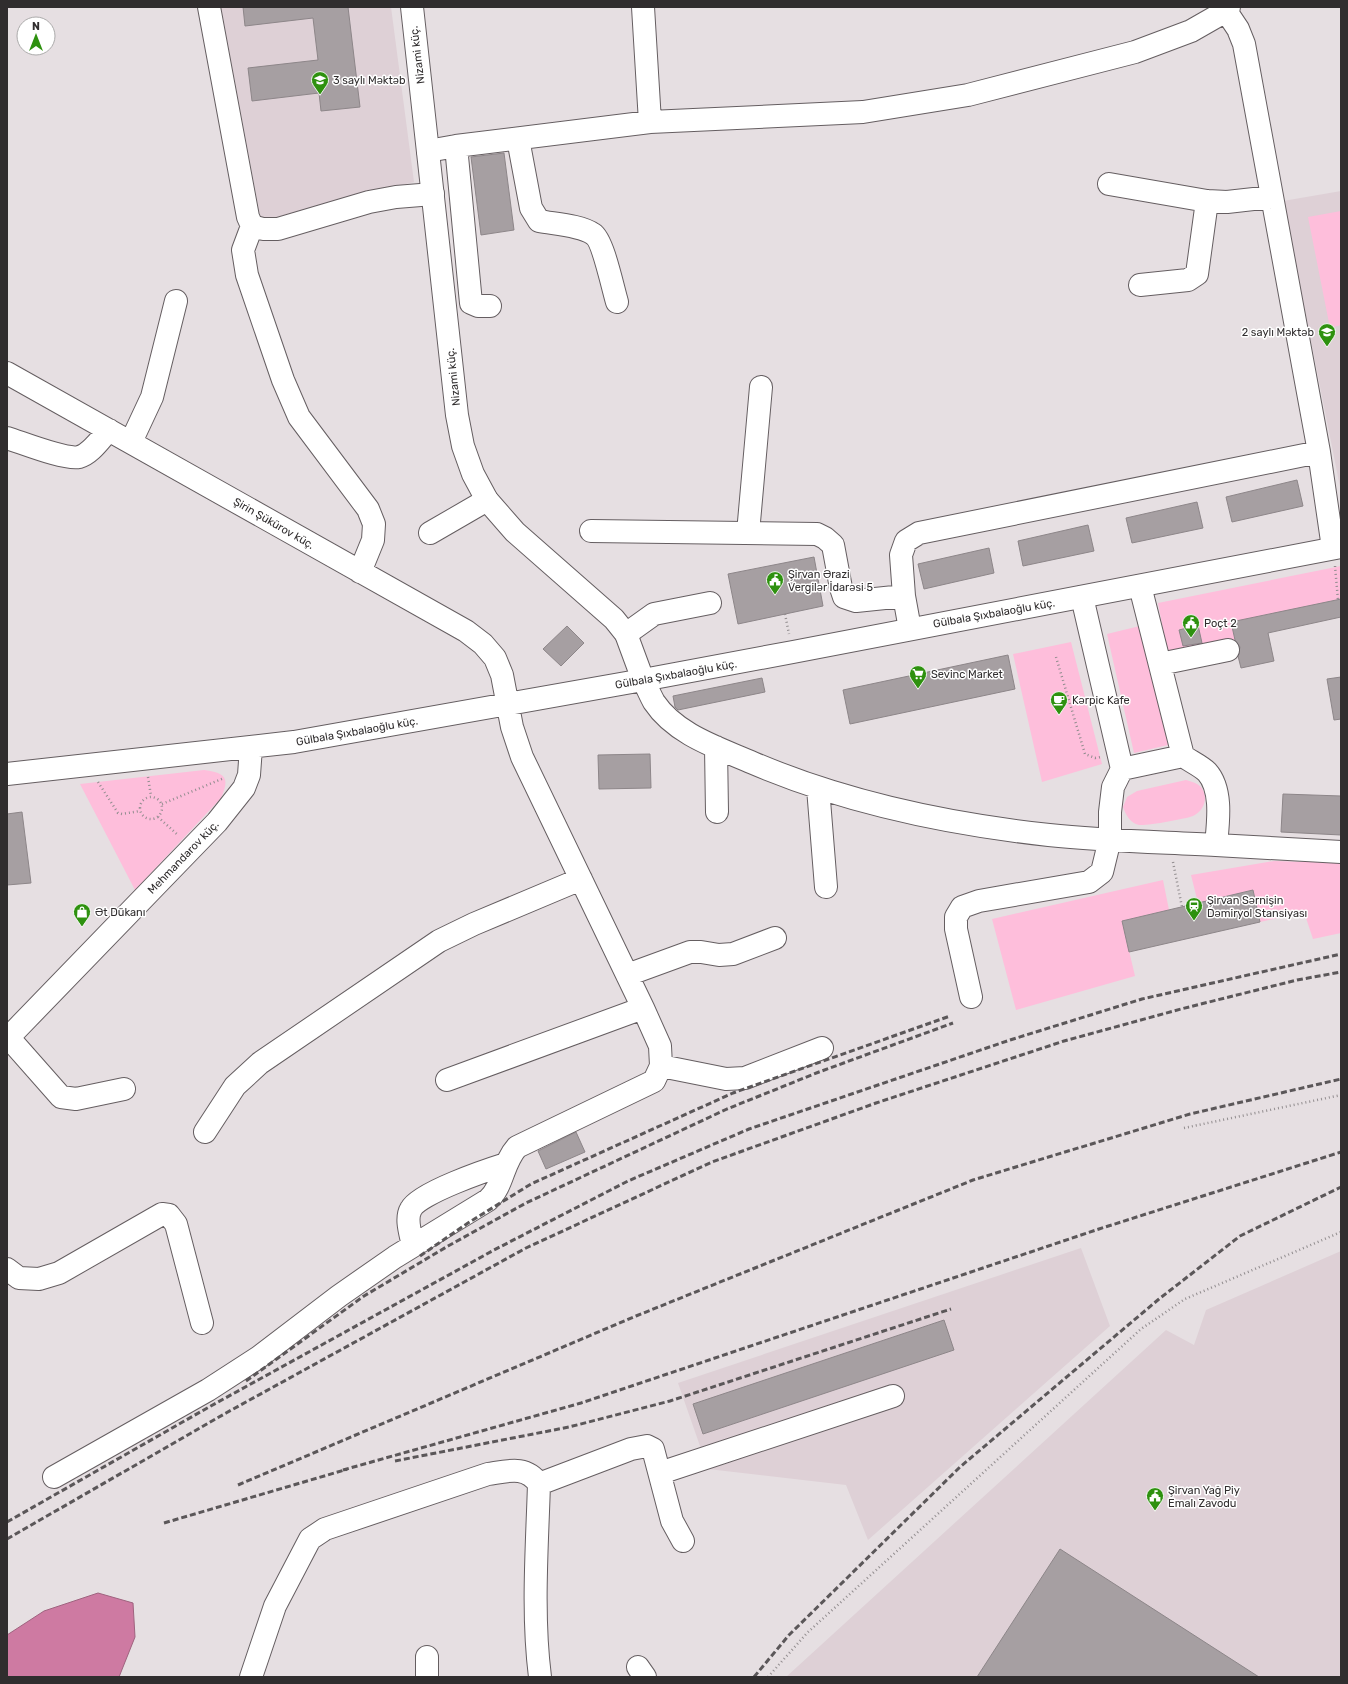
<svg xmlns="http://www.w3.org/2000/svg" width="1348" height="1684" font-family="Rubik,sans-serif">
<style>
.built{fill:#ded0d6}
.green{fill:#febedb}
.water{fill:#ce7aa2;stroke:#9f637f}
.building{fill:#a69fa2;stroke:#8d8689}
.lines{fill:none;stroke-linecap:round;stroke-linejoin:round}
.minor-casing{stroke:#655e61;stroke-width:24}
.major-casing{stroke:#655e61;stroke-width:24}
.path{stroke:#928d8f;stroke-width:2.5;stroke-dasharray:1 3;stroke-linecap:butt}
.minor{stroke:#fff;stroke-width:22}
.major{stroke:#fff;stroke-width:22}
.rail{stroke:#5b5759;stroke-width:3;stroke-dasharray:6 3;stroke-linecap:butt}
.labels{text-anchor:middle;stroke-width:3;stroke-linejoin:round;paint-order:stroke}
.street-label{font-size:11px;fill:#302d2e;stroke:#fff}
.poi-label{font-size:11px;fill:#302d2e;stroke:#fff;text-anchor:start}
</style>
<rect width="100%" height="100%" fill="#e6dfe2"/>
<path class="built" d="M221,7H391L414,182L261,221Z
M1341,191V492L1283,201Z
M1081,1248L1110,1326L868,1540L846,1485L708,1469L678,1383Z
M1341,1251V1677H786L1166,1330L1194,1345L1206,1310Z"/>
<path class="green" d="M1341,211V325L1330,328L1308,217Z
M1341,566V599L1231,623L1235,640L1168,656L1158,603Z
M1140,626L1168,745L1134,753L1107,634Z
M1071,642L1102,764L1042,782L1013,654Z
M204,770C226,773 230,778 221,798L135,890L80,784Z
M1186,780C1189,781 1194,782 1197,784C1210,792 1206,810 1193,816C1185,819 1147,826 1139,825C1130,823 1126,815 1123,807L1127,797L1137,791Z
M1274,861L1341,863V933L1313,939L1304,912L1260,922L1253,890L1198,903L1191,875Z
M1163,880L1169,910L1122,921L1135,976L1016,1010L992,919Z"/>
<path class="water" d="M98,1593L133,1603L135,1637L119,1677H7V1635L44,1611Z"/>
<path class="building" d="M243,7H348L360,107L321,111L319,93L252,101L248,68L318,60L313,18L245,26Z
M504,153L514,230L481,235L471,157Z
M1297,480L1303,506L1232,522L1226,497Z
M1197,502L1203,528L1132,543L1126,518Z
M1088,525L1094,551L1023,566L1018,541Z
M989,548L994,573L924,589L918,564Z
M814,557L823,606L738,624L728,574Z
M1341,599V617L1268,633L1274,661L1241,668L1238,656L1240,647L1235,640L1231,622Z
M1198,625L1202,643L1183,646L1179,630Z
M567,626L584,643L561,666L543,649Z
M1008,655L1015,689L850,724L843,690Z
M1341,677V719L1334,720L1327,679Z
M762,678L765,692L678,710L675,707L673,696Z
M650,754L651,788L599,789L598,755Z
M1283,794L1341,796V835L1281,832Z
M22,812L31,883L7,885V814Z
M1253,890L1260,922L1129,952L1122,921Z
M576,1132L585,1152L546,1169L538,1151Z
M944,1320L954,1350L703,1434L693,1404Z
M1060,1549L1259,1677H977Z"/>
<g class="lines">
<g class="minor-casing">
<path id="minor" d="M209,7L248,217L252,226L263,229H278L369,202L396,197L433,194
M643,7L650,122
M1226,11L1238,29L1244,44L1319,452L1333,548
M518,139L531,208L539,221C554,224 580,225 593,234C603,240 613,289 617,302
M456,146L471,303L478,306H490
M428,151L456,146L650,122L863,112L968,95L1135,52L1191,31L1226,11L1229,7
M1109,184L1207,201L1227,202L1272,197
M252,226L243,250L247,275L283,380L299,417L368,509L374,524L373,540L360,572
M1140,285L1188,280L1197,274L1207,201
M7,373L466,631L483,644L495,658L502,675L512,727L522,757L643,1008L660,1046L661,1066L654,1081L517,1147C502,1164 504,1185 488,1200L395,1257L339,1296L259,1357L208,1390L54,1477
M7,438C23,443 65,460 79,457C91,454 101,438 109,430
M131,442L152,397L176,301
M591,531L817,534L825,538L833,545L841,588L844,597L856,601L904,596
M430,533L487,500
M748,533L761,387
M910,629L904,596L901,555L906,541L919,533L1319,452
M626,634L654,614L710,603
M1160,664L1228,650
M716,747L717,812
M1122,769L1183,756
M7,774L294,742L643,680C647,687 650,695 654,702C676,735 719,748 753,763C847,803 948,824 1049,835C1104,841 1161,842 1216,845C1218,823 1223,790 1207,772C1201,766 1190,761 1183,756L1140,586
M818,788L826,887
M1216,845L1341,852
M627,975L690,952H701L719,955L733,954L775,938
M971,997L956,929V917L962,907L979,901L1089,882L1102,872L1110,839V812L1113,787L1122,769L1082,597
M8,1037L61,1097L76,1099L124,1089
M7,1039L217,822L244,788L249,775L251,747
M661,1066L726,1079L745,1078L822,1048
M447,1080L643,1008
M205,1132L235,1086L260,1063L439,941L474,924L581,879
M413,1246C411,1235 405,1219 411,1209C419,1193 487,1170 506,1164
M7,1269L19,1278L39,1279L59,1273L162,1214L169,1215L176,1224L202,1323
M660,1473L893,1396
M539,1484L631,1449L647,1446L653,1449L672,1521L683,1541
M427,1657V1677
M638,1667L645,1677
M251,1677L275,1606L310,1539L325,1529L488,1474C508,1471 526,1465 539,1484C537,1548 532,1614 540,1677"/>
</g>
<g class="major-casing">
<path id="major" d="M412,7L457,415L463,446L473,474L487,500L515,532L614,619L626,634L643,680L793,652L1341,547"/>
</g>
<path class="path" d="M1335,566L1338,600
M785,614L789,634
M1056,657L1085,754L1095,758L1101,757
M148,777L151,796
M98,782L118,813L122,814L140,811
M140 808a11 11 0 1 1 22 0a11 11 0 1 1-22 0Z
M162,804L224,778
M158,817L178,835
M1173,862L1182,907
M1184,1128L1341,1095
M768,1677L807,1633L1141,1329L1185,1299L1341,1232"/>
<use href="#minor" class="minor"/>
<use href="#major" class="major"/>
<path class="rail" d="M420,1256L468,1223L531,1184L733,1093L950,1016
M246,1381L364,1296L448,1246L526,1203L727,1109L819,1072L953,1023
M395,1461L569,1427L670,1401L951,1309
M343,1470L581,1403L1099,1229L1341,1152
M238,1485L636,1316L973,1180L1190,1114L1341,1079
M7,1522L209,1407L494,1250L628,1181L749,1129L1010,1040L1142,999L1341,954
M164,1523L348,1469
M7,1539L226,1413L526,1248L712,1162L876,1103L1064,1041L1181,1009L1297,980L1341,972
M754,1677L789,1635L960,1467L1159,1299L1240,1236L1341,1187"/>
</g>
<defs>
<g id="school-pin" transform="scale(0.9)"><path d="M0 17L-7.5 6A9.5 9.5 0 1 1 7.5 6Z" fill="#2e910f" stroke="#fff"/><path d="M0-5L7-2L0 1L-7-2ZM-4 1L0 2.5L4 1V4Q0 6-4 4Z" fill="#fff"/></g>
<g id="civic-pin" transform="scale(0.9)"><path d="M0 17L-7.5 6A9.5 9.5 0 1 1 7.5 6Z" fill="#2e910f" stroke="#fff"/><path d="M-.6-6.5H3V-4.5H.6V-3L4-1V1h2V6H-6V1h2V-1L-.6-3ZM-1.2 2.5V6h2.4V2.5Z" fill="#fff"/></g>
<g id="supermarket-pin" transform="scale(0.9)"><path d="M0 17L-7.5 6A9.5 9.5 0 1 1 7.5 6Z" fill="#2e910f" stroke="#fff"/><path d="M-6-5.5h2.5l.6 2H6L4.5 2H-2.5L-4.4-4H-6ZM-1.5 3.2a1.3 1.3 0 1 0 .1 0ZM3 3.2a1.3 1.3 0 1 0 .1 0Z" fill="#fff"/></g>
<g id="cafe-pin" transform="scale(0.9)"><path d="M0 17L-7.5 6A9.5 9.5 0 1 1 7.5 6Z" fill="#2e910f" stroke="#fff"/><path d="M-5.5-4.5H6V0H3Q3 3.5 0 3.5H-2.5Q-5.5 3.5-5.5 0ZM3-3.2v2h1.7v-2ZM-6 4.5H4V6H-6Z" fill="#fff"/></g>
<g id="station-pin" transform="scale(0.9)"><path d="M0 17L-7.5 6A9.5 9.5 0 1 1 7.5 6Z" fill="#2e910f" stroke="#fff"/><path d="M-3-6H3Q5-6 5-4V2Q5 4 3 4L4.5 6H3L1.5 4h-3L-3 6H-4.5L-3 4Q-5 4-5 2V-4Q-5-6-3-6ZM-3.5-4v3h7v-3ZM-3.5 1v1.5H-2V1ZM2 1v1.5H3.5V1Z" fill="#fff"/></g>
<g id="shop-pin" transform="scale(0.9)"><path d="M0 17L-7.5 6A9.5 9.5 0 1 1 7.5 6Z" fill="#2e910f" stroke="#fff"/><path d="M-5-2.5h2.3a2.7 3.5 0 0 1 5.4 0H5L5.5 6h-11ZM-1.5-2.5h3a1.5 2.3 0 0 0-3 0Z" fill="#fff"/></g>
</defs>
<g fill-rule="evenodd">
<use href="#school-pin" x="320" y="80"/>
<use href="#school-pin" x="1327" y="332"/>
<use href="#civic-pin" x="775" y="580"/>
<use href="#civic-pin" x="1191" y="623"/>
<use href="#supermarket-pin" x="918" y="674"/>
<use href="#cafe-pin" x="1059" y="700"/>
<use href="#station-pin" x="1194" y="906"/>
<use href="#shop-pin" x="82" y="912"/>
<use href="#civic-pin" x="1155" y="1496"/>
</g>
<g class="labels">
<g class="street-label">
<text transform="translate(417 55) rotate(-97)" y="4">Nizami küç.</text>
<text transform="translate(453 377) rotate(-96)" y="4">Nizami küç.</text>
<text transform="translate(274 523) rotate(30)" y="4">Şirin Şükürov küç.</text>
<text transform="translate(994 613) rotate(-10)" y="4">Gülbala Şıxbalaoğlu küç.</text>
<text transform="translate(676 674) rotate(-10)" y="4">Gülbala Şıxbalaoğlu küç.</text>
<text transform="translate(357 731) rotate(-10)" y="4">Gülbala Şıxbalaoğlu küç.</text>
<text transform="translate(183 857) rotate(-46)" y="4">Mehmandarov küç.</text>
</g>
<g class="poi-label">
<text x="333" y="84">3 saylı Məktəb</text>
<text x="1314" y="336" text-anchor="end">2 saylı Məktəb</text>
<text x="788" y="578">Şirvan Ərazi<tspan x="788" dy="13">Vergilər İdarəsi 5</tspan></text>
<text x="1204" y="627">Poçt 2</text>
<text x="931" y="678">Sevinc Market</text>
<text x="1072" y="704">Kərpic Kafe</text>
<text x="1207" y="904">Şirvan Sərnişin<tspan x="1207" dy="13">Dəmiryol Stansiyası</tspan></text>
<text x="95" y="916">Ət Dükanı</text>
<text x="1168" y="1494">Şirvan Yağ Piy<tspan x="1168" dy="13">Emalı Zavodu</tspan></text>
</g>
</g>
<rect width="1348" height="1684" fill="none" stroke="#302d2e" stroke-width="16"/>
<g transform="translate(36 36)"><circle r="19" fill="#ffffff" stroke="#acabab"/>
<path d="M0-3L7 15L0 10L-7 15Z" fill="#2e910f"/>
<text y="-6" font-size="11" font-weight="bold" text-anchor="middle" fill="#302d2e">N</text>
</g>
</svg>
